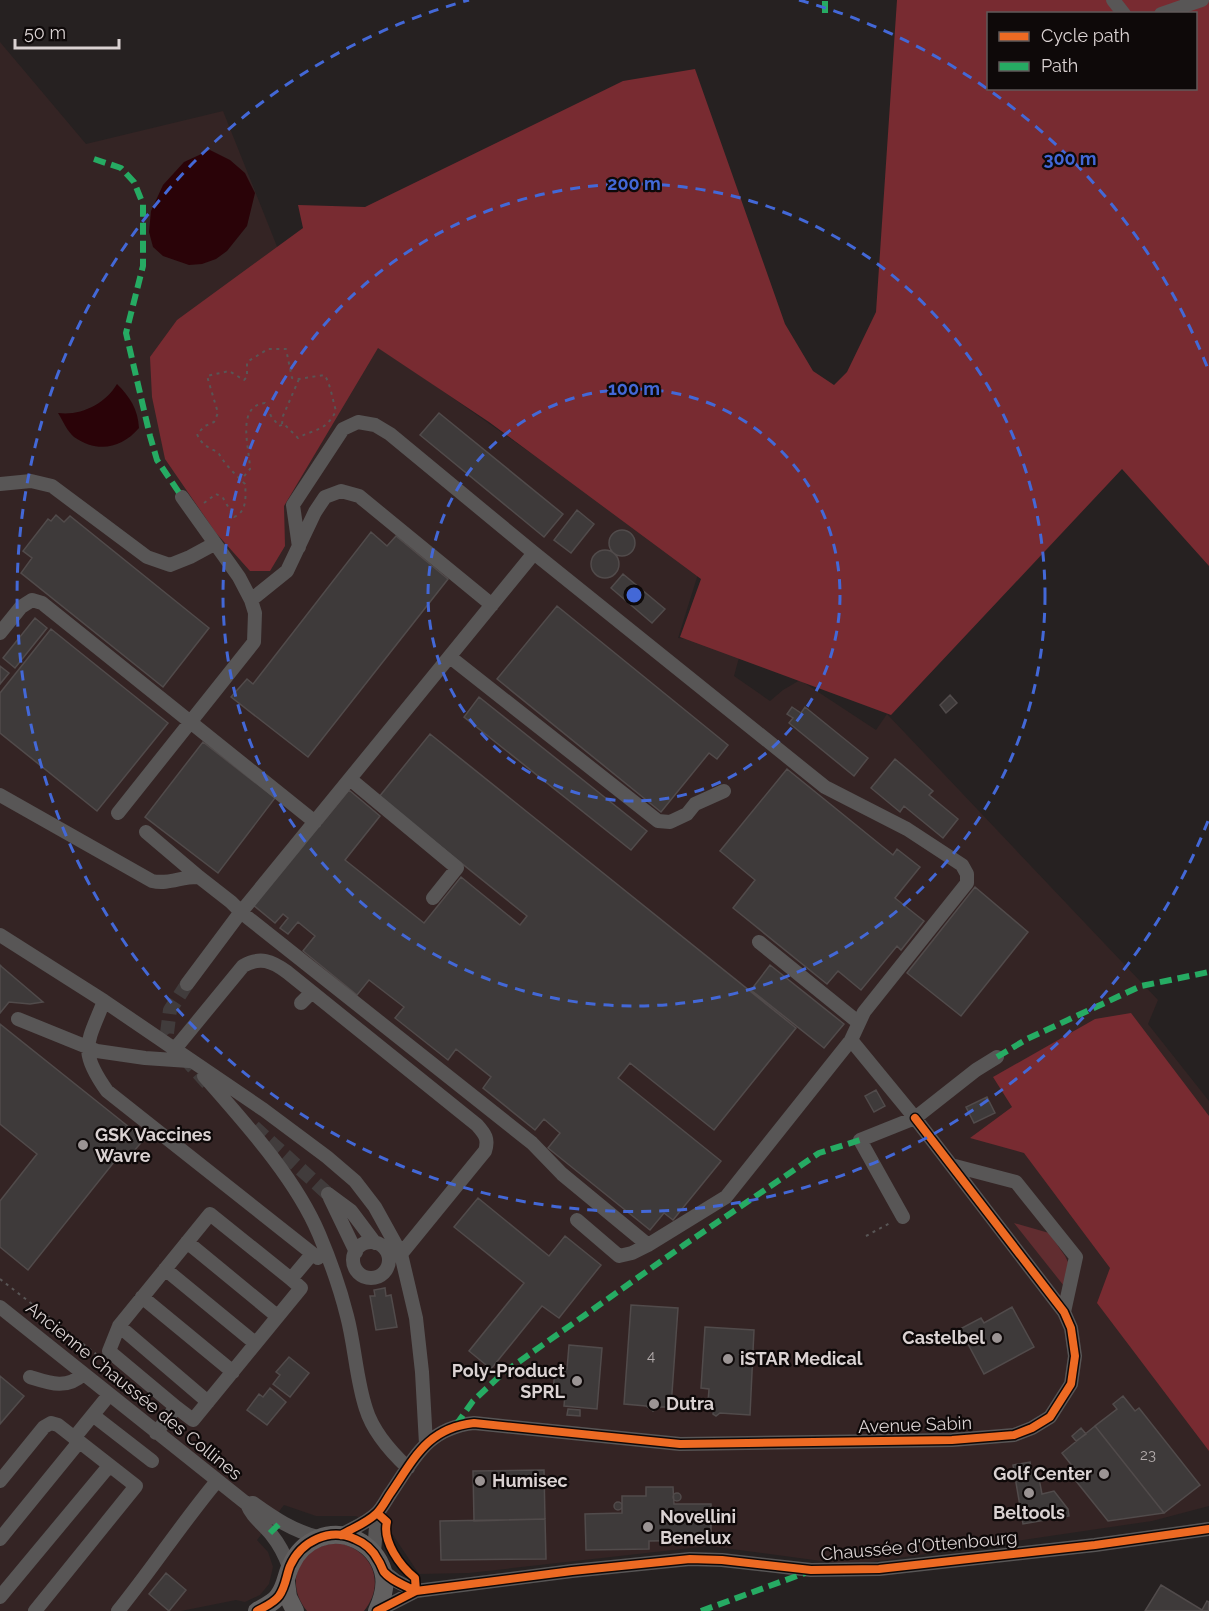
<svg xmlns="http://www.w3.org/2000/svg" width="1209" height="1611" font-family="Raleway,sans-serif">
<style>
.built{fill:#342424}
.green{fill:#612d30}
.forest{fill:#782b31;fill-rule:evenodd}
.water{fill:#2a0308}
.building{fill:#3e3a3a;stroke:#514b4b;stroke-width:1.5}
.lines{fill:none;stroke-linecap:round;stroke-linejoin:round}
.minor-tunnel{stroke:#413c3c;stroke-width:14;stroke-dasharray:14 7;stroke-linecap:butt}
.path{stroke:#585555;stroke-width:2;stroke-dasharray:3 4.5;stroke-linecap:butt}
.minor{stroke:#585656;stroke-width:14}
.major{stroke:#626060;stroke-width:18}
.quiet{stroke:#26ab63;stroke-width:6;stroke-dasharray:12 6;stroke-linecap:butt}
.cycleway-casing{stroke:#0e0909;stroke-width:11}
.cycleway{stroke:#ed6a23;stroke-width:8}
.ring{fill:none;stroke:#4368d7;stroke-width:3;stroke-dasharray:10 8}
.poi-dot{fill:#9b9494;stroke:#0e0909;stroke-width:2}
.labels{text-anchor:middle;stroke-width:4.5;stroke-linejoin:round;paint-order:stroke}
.number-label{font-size:15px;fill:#b3acac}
.poi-label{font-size:18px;font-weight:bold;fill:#dad2d2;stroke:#0e0909;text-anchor:start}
.street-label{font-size:18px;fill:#dad2d2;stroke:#0e0909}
.centre{fill:#4368d7;stroke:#0e0909;stroke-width:3}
.ring-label{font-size:18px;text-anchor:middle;font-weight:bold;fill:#4368d7;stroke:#0e0909;stroke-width:4.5;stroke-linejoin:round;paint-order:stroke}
</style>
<rect width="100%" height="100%" fill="#262121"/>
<path class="built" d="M0,42L86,144L223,111L282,259L380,347L699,571L678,638L743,643L734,676L770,701L783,690L800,680L876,730L887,714L1158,1000L1148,1024L1209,1101V1506L1152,1521L851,1565L709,1546L469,1573L419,1574L389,1529H382L356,1516H316L284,1505L257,1540L268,1552L273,1567L269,1584L260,1595L245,1602L236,1600L181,1611H0Z"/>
<path class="green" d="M1014,1223L1049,1233L1065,1256L1068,1262V1275L1064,1286Z
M339,1543C373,1551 386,1583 364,1611H307C282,1581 302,1544 339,1543Z"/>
<path class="forest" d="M897,0H1209V566L1122,469L891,715L680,637L701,579L489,422L378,348L284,506L285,546L270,571H250L216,533L165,459L152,397L150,357L177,320L303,228L298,205L365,207L623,81L695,69L785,324L813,371L834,385L847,372L876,312ZM988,14H1196V88H988Z
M1131,1013L1209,1116V1451L1097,1303L1110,1268L1024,1153L970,1138L1012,1107L993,1077L1095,1019Z"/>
<path class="water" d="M210,150L230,160L245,173L255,193L247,226L227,251L216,259L202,264L189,265L163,256L153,247L149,232L151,211L163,185L184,162Z
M117,384C130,397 138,409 139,428C121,449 97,453 74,437C67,431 63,421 58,413C81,416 105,404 117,384Z"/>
<path class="building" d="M439,413L563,514L544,537L420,435Z
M577,510L594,524L571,553L554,540Z
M56,515L64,522L70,516L209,628L163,687L21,573L32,558L23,551L48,519L51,521Z
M609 543a13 13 0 1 1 26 0a13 13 0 1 1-26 0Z
M371,532L387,546L396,536L448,579L308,757L231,697L247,679L253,684Z
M591 564a14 14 0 1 1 28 0a14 14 0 1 1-28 0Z
M623,574L665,609L652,623L611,588Z
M557,606L728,745L717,759L709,753L661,812L497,679Z
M35,618L47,628L15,668L3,658Z
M51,629L168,723L97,811L0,733V693Z
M0,666L9,673L0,684Z
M950,695L957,703L946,713L940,705Z
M479,697L647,831L631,850L464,717Z
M792,707L801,713L805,707L868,758L854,776L789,723L793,718L787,714Z
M430,734L796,1028L714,1130L630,1063L618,1078L721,1161L673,1220L664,1213L650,1230L548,1148L560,1133L544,1119L535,1130L483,1088L491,1077L456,1049L448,1060L395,1018L404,1007L369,980L357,995L303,951L315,936L298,922L288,934L280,928L288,918L283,914L275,923L253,905L320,822L322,823L349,790L380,816L345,860L424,923L461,877L520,925L527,916L379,797Z
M203,742L275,798L218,873L145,817Z
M895,759L933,791L929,795L958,819L943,838L904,806L900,812L871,788Z
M787,769L893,855L897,849L920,867L895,898L924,921L901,950L897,946L861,990L838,971L827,984L733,908L755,880L720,851Z
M975,887L1028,932L961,1016L907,973Z
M0,965L2,967L43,1002L30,1004L9,1002L0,1013Z
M770,965L844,1024L824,1048L751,990Z
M0,1024L144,1139L134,1151L138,1154L133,1160L122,1152L28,1270L0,1247V1201L37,1154L0,1124Z
M876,1090L885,1106L874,1112L865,1096Z
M987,1097L995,1113L974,1123L966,1107Z
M478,1198L549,1256L565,1236L601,1265L559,1318L542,1306L491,1369L469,1351L524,1283L454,1227Z
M385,1288L386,1296L391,1295L397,1327L376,1330L370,1296H375L374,1290Z
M631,1305L678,1308L671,1407H659L653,1411L646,1406L624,1404Z
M1012,1307L1034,1347L984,1374L960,1329L981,1318L984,1323Z
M705,1327L754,1330L750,1415L720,1413L716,1416L713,1414L714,1402H708L709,1389L701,1388Z
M569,1345L602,1348L597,1409L564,1406L565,1394L553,1393L555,1368L567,1369Z
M289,1357L309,1373L290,1397L273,1384L280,1375L276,1372Z
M0,1376L24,1396L0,1424Z
M270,1388L286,1402L267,1425L247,1410L259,1394L263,1397Z
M1123,1396L1135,1411L1139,1408L1200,1485L1164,1513L1095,1426L1117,1409L1113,1404Z
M568,1409L580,1410V1416L567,1415Z
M1095,1426L1164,1513L1108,1521L1072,1476L1077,1472L1062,1453Z
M1081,1428L1086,1434L1076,1441L1072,1436Z
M1030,1462L1032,1474L1038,1473L1042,1494L1054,1491L1068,1509L1069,1516L1023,1524L1013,1465Z
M544,1470L545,1519L474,1521L473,1471Z
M646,1487H673L674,1504H711V1540L649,1541V1549L586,1550L585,1514L622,1513V1496H646Z
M673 1497a4 4 0 1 1 8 0a4 4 0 1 1-8 0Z
M614 1506a4 4 0 1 1 8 0a4 4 0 1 1-8 0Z
M545,1519L546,1559L441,1560L440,1521Z
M166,1573L186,1590L169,1611L149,1594Z
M1161,1585L1202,1610L1207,1601L1209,1602V1611H1145Z"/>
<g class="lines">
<path class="minor-tunnel" d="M187,984L170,1010L167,1033L181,1054L209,1085
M254,1127L328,1194"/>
<path class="path" d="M282,424L283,416L299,379
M204,503L216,494L223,498L234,517C247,512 246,496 245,484C235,474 225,465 218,452C208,448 201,444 197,434L205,426L214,422L218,413L207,376L229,371L244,380L247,377V362L268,349H286L292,378L299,379L324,375C330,381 333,402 336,411C325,432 316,428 298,438L284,424L279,426L271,416L265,403C235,406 250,450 250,469L241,480
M866,1236L890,1223
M0,1279L96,1354"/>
<path class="minor" d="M1113,0L1124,14
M1161,14L1202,0
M0,484L31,481L52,486L147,557L170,565L190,557L214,544
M299,547L293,505L343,429L358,422L375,425L390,434L534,553L825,787L907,829L962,865L967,874V883L864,1012L851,1040L726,1197L648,1245L632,1253L619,1256L577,1220
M251,600L287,571L315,512L325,497L341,491L359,496L492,605
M0,633L21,607L32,600L42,603L315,822
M450,657L658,821L670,822L687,814L695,804L724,791
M350,779L457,868L433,898
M0,795L152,881C169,885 182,876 199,877
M118,813L254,642L255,613L251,600L239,577L182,497
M146,832L199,877L231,902L242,913L532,1143L562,1174L648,1245
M0,935L104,1001L264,1110L327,1157L355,1181L375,1207L401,1254L416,1318L422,1372L426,1444
M759,942L859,1023
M187,984L237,917L534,553
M104,1001C87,1044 78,1050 107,1091L318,1258
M301,1003L312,992
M18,1019L97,1051L145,1058L189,1061
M174,1050L243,966C260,956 272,961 287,972L477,1125C485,1134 489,1139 485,1151L401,1254H388
M204,1076C244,1122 295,1177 319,1234C330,1260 340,1288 347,1316C355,1346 356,1379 366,1409C373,1432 391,1452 408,1468
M951,1165L1016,1182L1076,1257L1064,1312
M328,1194L351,1211L375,1243
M330,1198L356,1252
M903,1217L860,1140L915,1118L976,1070L997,1057
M187,1242L277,1316
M353 1260a18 18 0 1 1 36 0a18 18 0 1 1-36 0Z
M165,1269L255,1343
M142,1297L233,1372
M0,1307L247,1504C252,1517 262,1523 271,1534C279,1544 285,1555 289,1567
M119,1326L208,1402
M30,1377C49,1383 67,1390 83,1374
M176,1407L193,1420L301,1288L291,1279
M94,1416L152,1461
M156,1433L176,1407L109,1351L119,1326L210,1214L291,1279L312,1254
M74,1438L109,1395
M0,1481L44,1427L51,1423L58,1425L136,1486L35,1611
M247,1504L253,1503C274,1518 293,1531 318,1537
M341,1535C353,1528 367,1523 377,1513C382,1508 386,1500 390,1494C414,1459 427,1428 474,1423L680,1444L952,1440L1014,1435L1032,1428L1050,1417L1071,1384L1075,1356L1071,1328L1064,1312L915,1118L851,1040
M0,1539L79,1442
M374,1553L377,1513
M383,1571L396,1581L416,1591
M0,1597L109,1466
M118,1611C152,1569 182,1523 217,1481
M377,1611L416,1591L572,1571L690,1559L722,1560L811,1570L879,1569L1095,1545L1209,1529"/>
<path class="major" d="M286,1582L288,1597L295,1611
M257,1611C264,1607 275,1602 279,1595C286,1585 286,1575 291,1565C302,1540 331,1527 357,1540C369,1546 379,1557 383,1571C387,1585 383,1598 377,1611"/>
<path class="quiet" d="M825,13V0
M94,159L121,168L134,182L143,204V266L126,333L150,436L157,460L182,497
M997,1057L1027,1039L1141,986L1209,972
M456,1425L473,1401L503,1373L684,1245L819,1153L860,1140
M270,1533L281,1522
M701,1611L805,1573"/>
<g class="cycleway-casing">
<path id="cycleway" d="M377,1513L387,1522C382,1541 400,1566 415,1578L416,1591
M341,1535C353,1528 367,1523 377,1513C382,1508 386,1500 390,1494C414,1459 427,1428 474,1423L680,1444L952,1440L1014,1435L1032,1428L1050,1417L1071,1384L1075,1356L1071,1328L1064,1312L915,1118
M257,1611C264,1607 274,1603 279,1596C286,1586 286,1576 290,1566C301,1541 330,1527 355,1539C365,1543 373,1550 378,1560C381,1564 382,1569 384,1572C392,1581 405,1586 416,1591
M377,1611L416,1591L572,1571L690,1559L722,1560L811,1570L879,1569L1095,1545L1209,1529"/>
</g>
<use href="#cycleway" class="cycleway"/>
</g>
<g class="ring">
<circle cx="634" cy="595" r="206"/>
<circle cx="634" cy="595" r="411"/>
<path d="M1208 821A617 617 0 1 1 469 0M799 0A617 617 0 0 1 1208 369"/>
</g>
<g class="poi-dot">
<circle cx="83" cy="1145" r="6"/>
<circle cx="997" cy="1338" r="6"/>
<circle cx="728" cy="1359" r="6"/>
<circle cx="577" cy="1381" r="6"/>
<circle cx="654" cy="1404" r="6"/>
<circle cx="1104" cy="1474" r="6"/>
<circle cx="480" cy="1481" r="6"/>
<circle cx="1029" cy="1493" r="6"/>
<circle cx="648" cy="1527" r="6"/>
</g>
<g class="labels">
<g class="number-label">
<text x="651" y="1361">4</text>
<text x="1148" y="1460">23</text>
</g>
<g class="poi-label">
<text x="95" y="1141">GSK Vaccines<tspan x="95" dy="21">Wavre</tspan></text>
<text x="985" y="1344" text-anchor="end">Castelbel</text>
<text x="740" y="1365">iSTAR Medical</text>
<text x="565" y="1377" text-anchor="end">Poly-Product<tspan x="565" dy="21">SPRL</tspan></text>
<text x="666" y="1410">Dutra</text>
<text x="1092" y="1480" text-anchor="end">Golf Center</text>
<text x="492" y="1487">Humisec</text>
<text x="1029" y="1519" text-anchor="middle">Beltools</text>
<text x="660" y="1523">Novellini<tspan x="660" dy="21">Benelux</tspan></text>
</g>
<g class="street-label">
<text transform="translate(134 1391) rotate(39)" y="6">Ancienne Chaussée des Collines</text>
<text transform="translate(915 1425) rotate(-2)" y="6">Avenue Sabin</text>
<text transform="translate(919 1546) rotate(-5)" y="6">Chaussée d'Ottenbourg</text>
</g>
</g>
<circle cx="634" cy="595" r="9" class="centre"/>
<g class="ring-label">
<text x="1070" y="165">300 m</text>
<text x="634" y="190">200 m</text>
<text x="634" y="395">100 m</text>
</g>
<rect x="987" y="12" width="210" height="78" fill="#0e0909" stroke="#605959" stroke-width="1.5"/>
<rect x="999" y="32" width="30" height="9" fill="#ed6a23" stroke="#605959" stroke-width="1.5"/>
<text x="1041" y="42" font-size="18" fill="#dad2d2">Cycle path</text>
<rect x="999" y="62" width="30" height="9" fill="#26ab63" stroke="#605959" stroke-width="1.5"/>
<text x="1041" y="72" font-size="18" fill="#dad2d2">Path</text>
<path d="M15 39v9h104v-9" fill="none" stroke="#dad2d2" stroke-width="3"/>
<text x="24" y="39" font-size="18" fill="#dad2d2" stroke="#0e0909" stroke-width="4.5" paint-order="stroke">50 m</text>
</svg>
